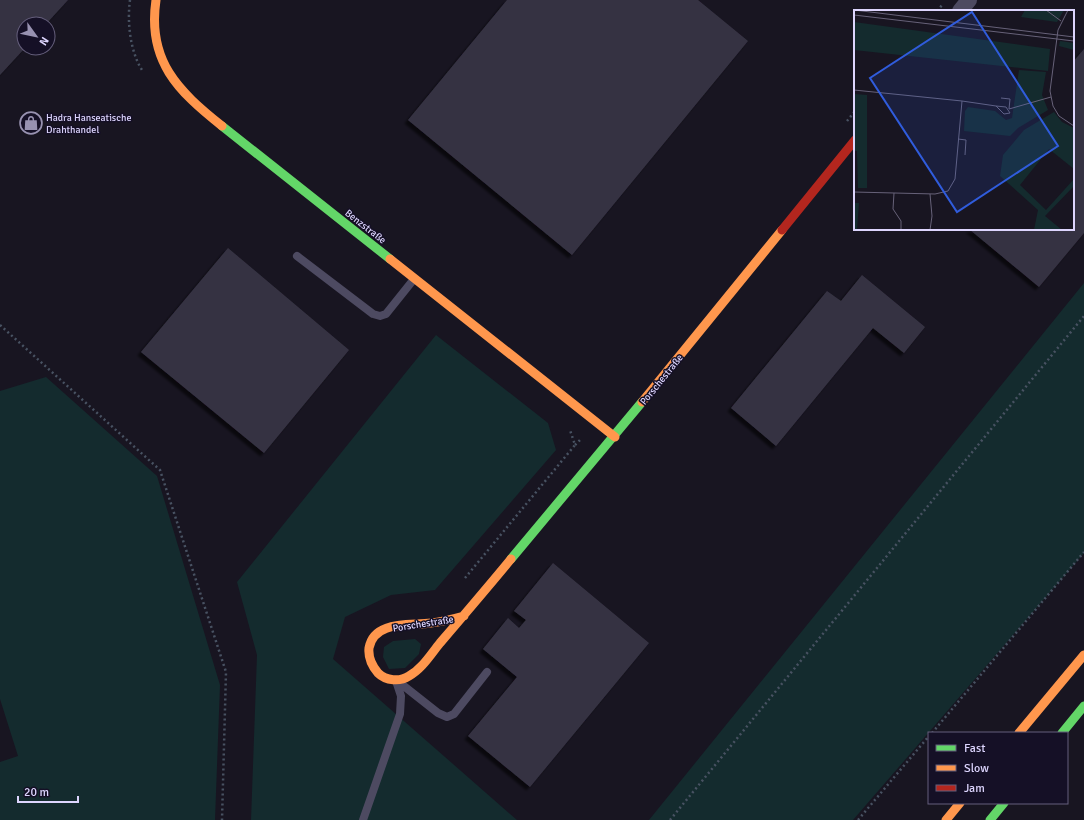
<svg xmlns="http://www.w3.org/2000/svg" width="1084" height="820" font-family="Signika,sans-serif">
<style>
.green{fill:#142b2e}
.building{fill:#363343;filter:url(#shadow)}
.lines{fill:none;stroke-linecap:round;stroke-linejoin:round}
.path{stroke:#485262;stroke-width:2.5;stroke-dasharray:2 3;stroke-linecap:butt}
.lane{stroke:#4d4a61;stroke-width:8}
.street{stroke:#4d4a61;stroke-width:16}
.fast{stroke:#63d668;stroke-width:9}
.slow{stroke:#ff974d;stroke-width:9}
.jam{stroke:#b3261e;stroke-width:9}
.labels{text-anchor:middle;stroke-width:3;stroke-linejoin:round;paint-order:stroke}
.poi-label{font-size:10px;fill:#ddd5fe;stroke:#151026;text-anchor:start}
.street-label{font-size:10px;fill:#ddd5fe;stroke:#151026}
.inset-road{fill:none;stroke:#676279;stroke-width:1}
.view{fill:#305cdc;fill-opacity:0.15;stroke:#305cdc;stroke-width:2}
.inset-edge{fill:none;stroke:#ddd5fe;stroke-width:2}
</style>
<defs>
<filter id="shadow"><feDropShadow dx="-3.5" dy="3.5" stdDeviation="1" flood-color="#0009"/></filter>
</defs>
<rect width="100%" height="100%" fill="#181521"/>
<path class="green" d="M1084,283V553L853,820H649Z
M436,335L548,423L556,450L435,590L391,595L345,617L333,659L517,820H251L257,655L237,582Z
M46,377L157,476L220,685L215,820H0V762L18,756L0,699V391Z
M415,639L421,644L419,654L405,668L389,669L383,657L384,647L393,641Z"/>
<path class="building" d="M0,0H68L46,24H24V49L0,75Z
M507,0H698L748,41L572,255L408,120Z
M1084,49V233L1039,287L969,229H1073V62Z
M228,248L349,350L264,453L141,352Z
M862,275L925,327L904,353L873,328L776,446L731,408L827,291L841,301Z
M553,563L649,643L530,787L468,736L517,677L483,649L508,618L519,628L526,620L514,611Z"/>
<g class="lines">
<path class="path" d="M130,0C127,22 130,51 142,70
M937,11L943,4
M847,121L855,111
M0,325L160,470L226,672L222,820
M575,445L582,438
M465,578L575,445L570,430
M932,733L1084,552
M670,820L1084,316
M858,820L929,736"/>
<path class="lane" d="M297,256L373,314L380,316L386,314L414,279
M400,683L438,713L447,717L454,714L487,672
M363,820L400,714L401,696L396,681"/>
<path class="street" d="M960,11L969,0"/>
<path class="fast" d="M222,126L390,259
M511,559L642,402
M1062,733L1084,706
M990,820L1004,803"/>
<path class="slow" d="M156,0C147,61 178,91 222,126
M390,259L615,437
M642,402L782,230
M464,616C453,619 442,622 431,623C410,626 374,620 369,648C368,658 372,666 378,673C386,681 400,682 409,676C422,669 431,654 440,643C464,615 488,587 511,559
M1019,733L1084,655
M946,820L960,803"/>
<path class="jam" d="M782,230L855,140"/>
</g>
<defs>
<g id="shop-ring" transform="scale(1.15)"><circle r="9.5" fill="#151026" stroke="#9892b1" stroke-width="1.5"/><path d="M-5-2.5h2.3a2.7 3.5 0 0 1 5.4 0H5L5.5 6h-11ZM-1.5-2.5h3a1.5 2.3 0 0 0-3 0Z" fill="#9892b1"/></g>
</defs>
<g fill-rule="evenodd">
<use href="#shop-ring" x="31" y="123"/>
</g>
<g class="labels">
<g class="poi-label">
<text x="46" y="121">Hadra Hanseatische<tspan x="46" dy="12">Drahthandel</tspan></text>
</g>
<g class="street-label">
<text transform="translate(366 226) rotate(38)" y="4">Benzstraße</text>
<text transform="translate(661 379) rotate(-51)" y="4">Porschestraße</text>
<text transform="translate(423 623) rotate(-9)" y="4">Porschestraße</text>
</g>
</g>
<g transform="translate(854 10)">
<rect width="220" height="220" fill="#181521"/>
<path d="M171,0H210L203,12L167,7ZM0,12L196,39L194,61L0,40ZM206,31L220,33V40L205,36ZM165,60L192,62L188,85L194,100L164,118L156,126L110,121L111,101L114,97L141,101L152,110L158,108ZM0,84L13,85V178H4L3,141H0ZM200,102L208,112L220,118V159L195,139L166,175L192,200L220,169V176L191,206L208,220H180L184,200L146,166L149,145L170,120ZM0,193H5L3,220H0Z" fill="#142b2e"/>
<path class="inset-road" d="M0,0L220,27M192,0L207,11M214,0L204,20L196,81L199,96L205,106L220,116M0,5L220,31M0,80L108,91L142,96L152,97L156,103L150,104L142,96M147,88L156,89L155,99M155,99L197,87M104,129L112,130L111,145M0,182L81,184L94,181L101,169L108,91M40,183L39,199L47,211V220M76,220L78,206L76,184"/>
<path class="view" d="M118,2L204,136L103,202L16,68Z"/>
<rect width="220" height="220" class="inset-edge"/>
</g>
<rect x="928" y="732" width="140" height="72" fill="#151026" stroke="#655f7c"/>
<rect x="936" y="745" width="20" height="6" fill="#63d668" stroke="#655f7c"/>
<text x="964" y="752" font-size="12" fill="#ddd5fe">Fast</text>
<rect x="936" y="765" width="20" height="6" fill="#ff974d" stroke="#655f7c"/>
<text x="964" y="772" font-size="12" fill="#ddd5fe">Slow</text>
<rect x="936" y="785" width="20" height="6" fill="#b3261e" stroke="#655f7c"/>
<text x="964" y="792" font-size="12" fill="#ddd5fe">Jam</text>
<g transform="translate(36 36) rotate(123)"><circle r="19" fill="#151026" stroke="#655f7c"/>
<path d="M0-3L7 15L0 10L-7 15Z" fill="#9892b1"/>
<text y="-6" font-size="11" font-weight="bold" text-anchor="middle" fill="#ddd5fe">N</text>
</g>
<path d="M18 796v6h60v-6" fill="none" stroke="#ddd5fe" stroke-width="2"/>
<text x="24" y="796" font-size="12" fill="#ddd5fe" stroke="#151026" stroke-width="3" paint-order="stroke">20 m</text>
</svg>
